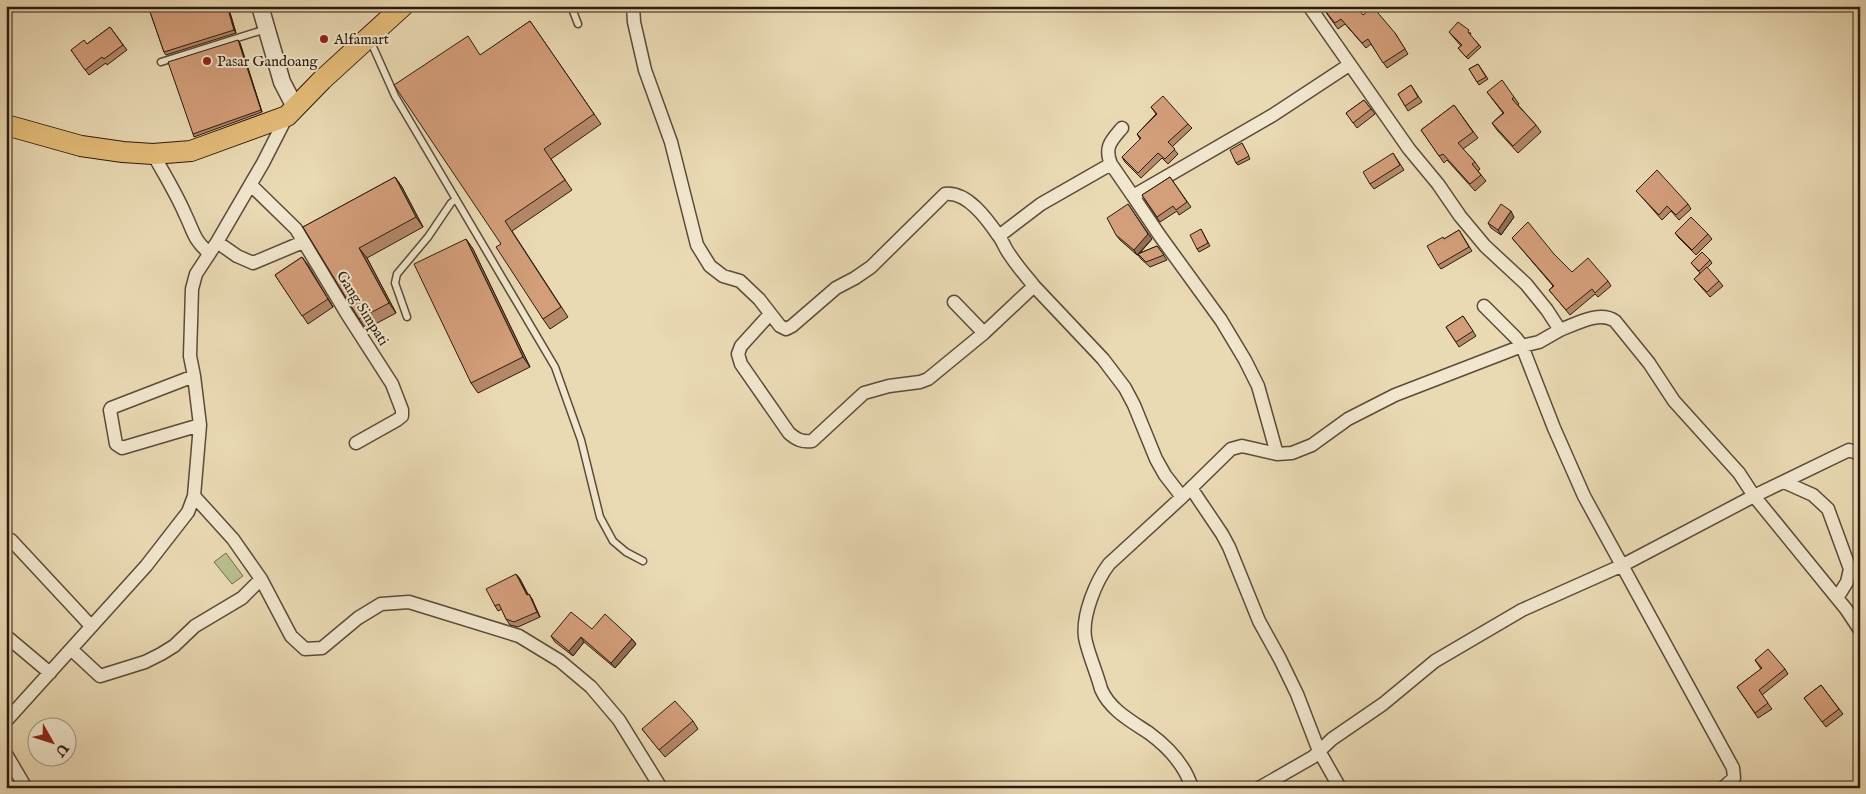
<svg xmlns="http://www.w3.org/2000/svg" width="1866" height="794" font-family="'IM FELL English',serif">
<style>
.green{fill:#b8bf8c;stroke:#726d4d}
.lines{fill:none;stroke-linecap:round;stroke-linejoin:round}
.service-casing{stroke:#5c4b38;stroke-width:9}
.minor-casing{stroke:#5c4b38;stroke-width:15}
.tertiary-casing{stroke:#5c4b38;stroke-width:19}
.primary-casing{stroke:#2c1b0e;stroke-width:22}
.service{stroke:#f1e7ce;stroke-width:6}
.minor{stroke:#f1e7ce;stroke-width:12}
.tertiary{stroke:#f1e7ce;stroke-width:16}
.primary{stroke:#e5bd7a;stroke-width:20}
.wall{fill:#b58869;stroke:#2c1b0e}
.shaded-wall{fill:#946f55;stroke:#2c1b0e}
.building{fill:#d39e7a;stroke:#2c1b0e}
.poi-dot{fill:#8f2418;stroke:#f1e7ce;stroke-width:2}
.labels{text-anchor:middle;stroke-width:4;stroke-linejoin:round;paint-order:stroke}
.poi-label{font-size:15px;fill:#2c1b0e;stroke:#f1e7ce;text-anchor:start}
.street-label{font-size:15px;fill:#2c1b0e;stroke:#f1e7ce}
</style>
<rect width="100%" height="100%" fill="#eadab4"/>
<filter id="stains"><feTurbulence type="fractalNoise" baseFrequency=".004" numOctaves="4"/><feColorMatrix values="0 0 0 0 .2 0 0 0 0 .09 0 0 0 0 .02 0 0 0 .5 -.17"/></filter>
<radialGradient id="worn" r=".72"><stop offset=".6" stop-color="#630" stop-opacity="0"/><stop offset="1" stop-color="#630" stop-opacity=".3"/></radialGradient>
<path class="green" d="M226,553L243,576L232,584L214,562Z"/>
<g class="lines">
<g class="service-casing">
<path id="service" d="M571,6L578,24
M370,40L395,96L555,367L581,440L600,517L613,541L626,552L643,561
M161,62L266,29
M407,317L395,283L397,274L428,237L451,203L456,199"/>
</g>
<g class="minor-casing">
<path id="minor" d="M633,6L634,22L645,70L671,142L697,245L710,266L723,276L740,281L759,299L780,326L786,329L792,326L836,288L855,278L871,267L945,194C967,191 987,219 998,235C1003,241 1005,249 1010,255C1017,266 1026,276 1034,286
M153,154C164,174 176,193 185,214C194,232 193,239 209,253
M1111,164C1104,147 1111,141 1122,128
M251,185L296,229L347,314L392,384L402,410V416L397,420L356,443
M999,236L1041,204L1111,164L1133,196
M217,242L237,256L253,263L303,242
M954,302L984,333
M1484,306L1516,338L1522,346L1554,428L1584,496L1733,768L1734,778L1723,788
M770,314L741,346L738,354L741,364L789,433C797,440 802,442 812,441L864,393L889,386L920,382L928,379L984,333L1034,286L1103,359L1125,388L1134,405L1156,459L1165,475L1182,497
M1560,330C1576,324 1600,310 1615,321L1649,363L1674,401L1739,473L1754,496L1846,609L1860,630
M194,376L111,408L110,410L116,444L122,448L200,425
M1277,454L1258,386L1245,360L1221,320L1160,236L1133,196L1273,115L1349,65
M1784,482L1813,495L1828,509L1850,569L1847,582L1837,598
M1191,488L1222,534L1229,547L1259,621L1280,659L1297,694L1319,751L1340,788
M194,496L233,539L261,579L291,636L305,649L322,648L358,618L381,604L409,602L519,636L560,661L591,687L619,720L661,788
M11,540L91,626
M6,636L50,673
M72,650L100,676L145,662L161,654L174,646L195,626L242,598L261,579
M6,721L146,566L188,512L194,496L200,425L194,376L190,356L192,289L196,274L217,242L263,163L287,116
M6,754L26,788
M1192,788C1185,765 1168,747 1149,733C1131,721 1110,710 1101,689C1097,673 1087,651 1085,637C1082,615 1096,581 1109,564L1182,497L1231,449L1242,446L1277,454L1292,453L1312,445L1348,419L1395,395L1522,346L1539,342L1560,330L1547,310L1526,284L1485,246L1460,216L1438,184L1409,149L1309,6
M1259,788L1313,757L1332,739L1383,704L1435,661L1522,610L1623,565L1754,496L1849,450L1860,454"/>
</g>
<g class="tertiary-casing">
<path id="tertiary" d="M260,6L282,82L295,107"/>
</g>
<g class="primary-casing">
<path id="primary" d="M6,125L81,146L123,152L153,154L191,151L287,116L322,80L403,6"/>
</g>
<use href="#service" class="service"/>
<use href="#minor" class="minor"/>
<use href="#tertiary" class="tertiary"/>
<use href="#primary" class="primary"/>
</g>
<path class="wall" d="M148,6H228L236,33L166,55L164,52Z
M1322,7L1363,15L1395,33L1408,54L1387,68L1371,44L1366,48L1345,24L1338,29Z
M530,21L601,124L551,159L572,190L512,231L568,317L550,329L543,319L501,244L481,55Z
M110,27L127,50L107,65L106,63L89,75L71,50L87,44Z
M1449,32L1471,33L1470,35L1481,47L1468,59L1458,48L1461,46Z
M240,43L262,112L194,137L193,134Z
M1478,64L1488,79L1479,85L1469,69Z
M1411,85L1422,102L1408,111L1398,94Z
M1487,92L1514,97L1519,104L1518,105L1536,125L1541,132L1518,153L1497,130L1492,123L1503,113Z
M1364,100L1375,114L1357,128L1346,113Z
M1454,105L1478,138L1463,149L1475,162L1480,169L1478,171L1486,181L1475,191L1447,160L1444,163L1421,130Z
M1151,107L1188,124L1192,128L1172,147L1178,154L1168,164L1162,158L1141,178L1125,162L1122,157L1140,139L1137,134L1156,114Z
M1242,143L1250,159L1238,165L1236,163Z
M1393,153L1404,170L1374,189L1370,184Z
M395,177L402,187L423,227L367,258L396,313L366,329L359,319L303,227Z
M1170,177L1191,207L1179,215L1177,211L1160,222L1142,195Z
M1636,191L1688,204L1691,209L1679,220L1671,211L1662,220L1640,195Z
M1514,217L1501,235L1491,228L1488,223Z
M1201,229L1210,246L1199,252L1197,249Z
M1459,230L1472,251L1441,269L1438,265L1444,239Z
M1675,233L1708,234L1712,239L1696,255L1679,238Z
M1116,235L1152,239L1140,253L1157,246L1167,260L1150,267L1141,259L1138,255H1137L1120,240Z
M1512,238L1554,254L1572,272L1608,281L1611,286L1598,297L1595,294L1570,315L1549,290L1553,286Z
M466,239L473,249L530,367L478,393L471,383Z
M302,257L333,307L308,324L275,275Z
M1710,260L1712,263L1707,268L1719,281L1723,286L1710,297L1694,279L1700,273L1691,263Z
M1463,316L1476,336L1459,347L1446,327Z
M516,574L520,579L528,594L532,599L540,617L518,627L510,625L506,619L502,609L498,611L495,606Z
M592,629L632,639L636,644L615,668L584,642L573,656L555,642L551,636Z
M1755,660L1785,669L1788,674L1762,695L1772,709L1758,718L1737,687L1761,669Z
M1821,685L1843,714L1826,727L1804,698Z
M693,721L698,729L665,757L642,729Z"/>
<path class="shaded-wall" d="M227,6H228L236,33L234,30Z
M238,40L240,43L262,112L261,110Z
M395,177L402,187L423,227L416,217Z
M1128,204L1152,239L1137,255L1134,250Z
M1511,211L1514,217L1501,235L1498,230Z
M466,239L473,249L530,367L523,357Z
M359,248L367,258L396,313L389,303Z
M302,257L308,265L333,307L328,299Z
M516,574L520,579L530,600L527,595Z
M529,594L532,599L540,617L537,612Z
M581,637L584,642L573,656L569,651Z
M632,639L636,644L615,668L611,663Z"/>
<path class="building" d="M148,6H227L234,30L164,52Z
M1324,6H1356L1363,15L1373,7L1395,33L1405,49L1383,63L1368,39L1362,43L1341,19L1335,23L1322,7Z
M530,21L594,114L544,149L565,180L505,221L561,307L543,319L496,247L501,244L394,85L468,36L480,55Z
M1458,22L1469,30L1468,32L1479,45L1466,57L1458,48L1462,45L1449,32Z
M110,27L123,45L104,59L102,57L85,70L71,50L84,40L87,44Z
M238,40L261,110L193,134L168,62Z
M1478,64L1486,77L1477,82L1469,69Z
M1502,80L1514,97L1512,99L1536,125L1513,146L1492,123L1504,113L1487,92Z
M1411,85L1418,97L1405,106L1398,94Z
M1163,96L1188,124L1168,142L1175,149L1165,159L1158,153L1138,173L1122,157L1141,138L1137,134L1157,114L1151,107Z
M1364,100L1371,109L1353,123L1346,113Z
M1454,105L1473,132L1458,143L1475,162L1472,164L1481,175L1470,184L1443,154L1439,156L1421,130Z
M1242,143L1249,156L1236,163L1230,150Z
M1393,153L1400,165L1370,184L1363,172Z
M1657,170L1688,204L1676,215L1667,206L1659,215L1636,191Z
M395,177L416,217L359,248L389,303L359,319L303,227Z
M1170,177L1187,202L1176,210L1173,206L1157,217L1142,195Z
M1128,204L1148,234L1134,250L1116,235L1107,218Z
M1501,204L1511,211L1498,230L1488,223Z
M1691,217L1708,234L1692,250L1675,233Z
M1528,222L1554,254L1572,272L1588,258L1608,281L1595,293L1592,289L1566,310L1549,290L1554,286L1512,238Z
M1201,229L1208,243L1197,249L1190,235Z
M1459,230L1469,247L1438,265L1427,246L1443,237L1444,239Z
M466,239L523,357L471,383L414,264Z
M1157,246L1164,255L1146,262L1138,254Z
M1702,252L1710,260L1699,271L1691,263Z
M302,257L328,299L302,316L275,275Z
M1707,267L1719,281L1707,292L1694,279Z
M1463,316L1473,331L1456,342L1446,327Z
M516,574L527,595L529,594L537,612L514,622L506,619L499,604L495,606L486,589Z
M571,612L592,629L605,614L632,639L611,663L581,637L569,651L551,636Z
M1768,649L1785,669L1759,690L1768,703L1755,713L1737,687L1762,668L1755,660Z
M1821,685L1839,709L1822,722L1804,698Z
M675,701L693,721L659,750L642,729Z"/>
<g class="poi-dot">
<circle cx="324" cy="39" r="5"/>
<circle cx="207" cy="61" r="5"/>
</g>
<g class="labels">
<g class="poi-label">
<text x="334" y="44">Alfamart</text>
<text x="217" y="66">Pasar Gandoang</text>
</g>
<g class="street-label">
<text transform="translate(363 308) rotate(58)" y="5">Gang Simpati</text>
</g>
</g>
<rect width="1866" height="794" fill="none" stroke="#eadab4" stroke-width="25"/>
<rect x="8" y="8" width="1851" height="779" fill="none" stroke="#2c1b0e" stroke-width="2.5"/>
<rect x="12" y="12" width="1841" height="769" fill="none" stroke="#2c1b0e"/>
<g transform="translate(52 742) rotate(129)"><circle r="24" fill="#f1e7ce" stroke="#a29581"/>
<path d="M0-4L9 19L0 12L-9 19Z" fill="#8f2418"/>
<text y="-8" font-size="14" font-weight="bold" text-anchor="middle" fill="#2c1b0e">U</text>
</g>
<rect width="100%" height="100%" filter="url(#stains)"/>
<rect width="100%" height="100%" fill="url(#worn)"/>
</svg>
